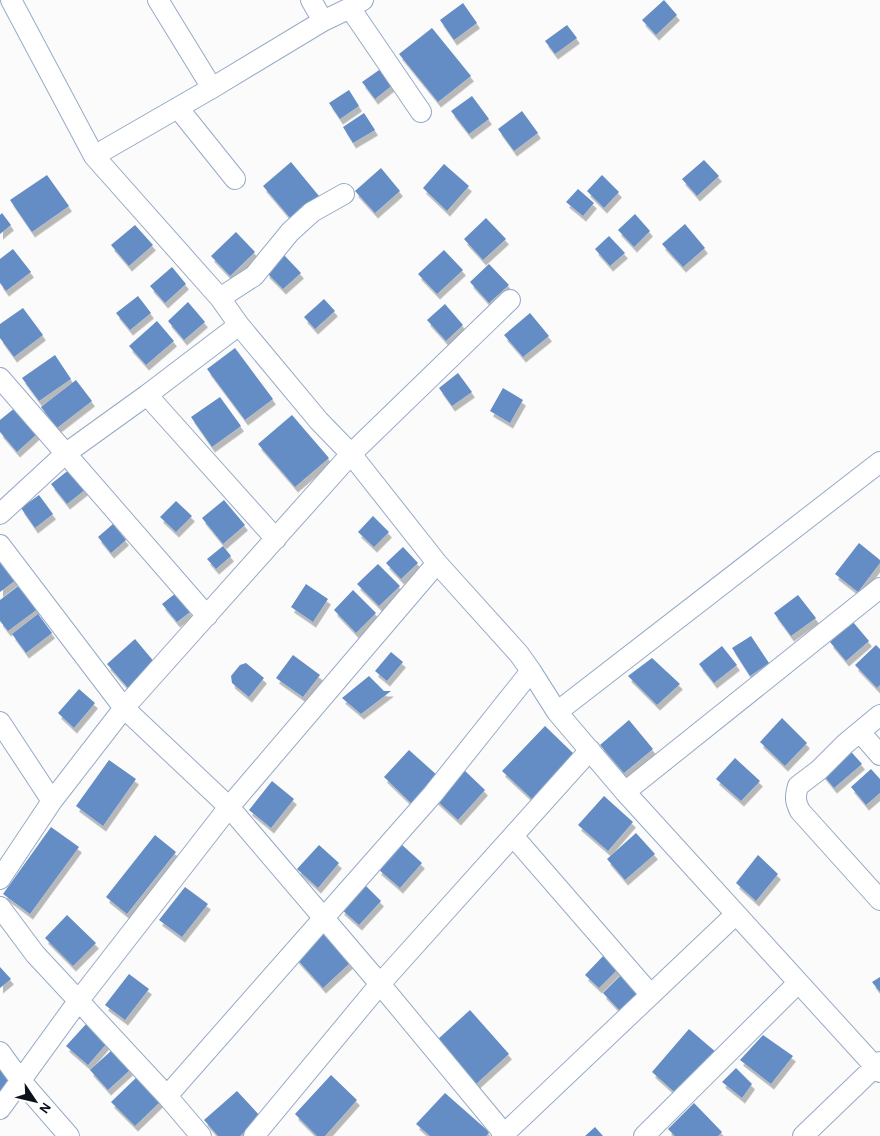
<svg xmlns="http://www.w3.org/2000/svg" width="880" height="1136" font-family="'Alegreya Sans',sans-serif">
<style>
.building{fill:#648dc4;filter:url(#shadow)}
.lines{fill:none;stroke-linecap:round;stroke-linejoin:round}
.minor-casing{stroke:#96abc6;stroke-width:22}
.minor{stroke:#fff;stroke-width:20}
</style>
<defs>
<filter id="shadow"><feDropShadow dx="3" dy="5.5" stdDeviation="0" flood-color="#0004"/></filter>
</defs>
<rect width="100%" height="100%" fill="#fbfbfb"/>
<path class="building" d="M664,0L677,15L656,35L642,20Z
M463,3L477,23L454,40L440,20Z
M567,25L577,38L555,54L545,41Z
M432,28L471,76L438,102L399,54Z
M382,68L394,84L375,99L362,82Z
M349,90L359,106L340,119L329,103Z
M472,96L489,119L469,134L451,111Z
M522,111L538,133L514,151L498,129Z
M364,113L375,130L353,143L343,127Z
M704,160L719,176L697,196L682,179Z
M291,162L319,196L291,219L263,186Z
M444,164L469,186L447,211L423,188Z
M381,168L400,191L375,213L355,191Z
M47,175L69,206L32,232L10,200Z
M602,175L619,192L604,208L587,191Z
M578,189L594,203L583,216L566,202Z
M2,213L11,225L0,234V215Z
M635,214L650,231L634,247L618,230Z
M486,218L506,239L483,260L464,239Z
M685,224L705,248L683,267L662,244Z
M135,225L153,245L129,266L111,245Z
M236,232L255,252L230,276L211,256Z
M609,236L625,253L610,266L595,249Z
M13,249L31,272L6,291L0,283V259Z
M444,250L463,270L437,294L418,274Z
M284,255L301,273L283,289L266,272Z
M489,264L509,285L489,303L470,282Z
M172,267L186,284L165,303L150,286Z
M138,296L151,313L130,330L116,313Z
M324,299L335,311L315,329L304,317Z
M188,302L205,322L184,340L168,321Z
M445,304L463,325L446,341L427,320Z
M23,308L43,335L14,357L0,338V324Z
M530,313L549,336L523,357L504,335Z
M157,321L174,341L146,365L129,346Z
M235,348L273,399L245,420L207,369Z
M55,355L71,379L39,401L22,378Z
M458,373L472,392L452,406L439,388Z
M76,380L92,401L57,428L41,407Z
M503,388L523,400L510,423L490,411Z
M220,397L241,426L212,447L191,417Z
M16,407L38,433L17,452L0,432V420Z
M292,415L329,458L295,487L258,444Z
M70,469L86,489L67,504L51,484Z
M39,495L53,514L35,528L21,508Z
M224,500L245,525L223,544L202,518Z
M176,501L192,516L176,532L160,517Z
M373,516L389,532L374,547L358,532Z
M113,524L126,540L111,553L98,537Z
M859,543L880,560V563L858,592L835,574Z
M223,546L231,556L216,569L207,559Z
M403,547L418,563L401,579L386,563Z
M0,559L17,579L0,592Z
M378,564L400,586L379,606L357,584Z
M21,584L39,608L8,631L0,621V600Z
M306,584L328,599L313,622L291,607Z
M353,590L376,613L356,633L334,610Z
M176,593L190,612L177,622L162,604Z
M798,595L816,618L791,636L774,613Z
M38,614L52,633L26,653L12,634Z
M853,622L869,641L846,661L830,642Z
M751,636L769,663L750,676L732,648Z
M135,639L156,664L128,688L107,664Z
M876,645L880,649V685L877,688L855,665Z
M722,646L737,665L714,683L699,664Z
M391,652L403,662L387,681L375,671Z
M293,655L320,675L303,697L276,678Z
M652,658L680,684L657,705L628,676Z
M246,663L264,678L249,697L232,683L231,676L240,665Z
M369,676L384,691H391L361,714L342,698Z
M79,689L95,703L74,728L58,713Z
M782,718L807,743L785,766L760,742Z
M629,720L653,749L624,773L600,745Z
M545,726L575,755L533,800L502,771Z
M846,746L862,764L834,788L819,770Z
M409,750L438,776L412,804L384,777Z
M735,758L760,781L741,801L716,779Z
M109,760L136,779L103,826L76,806Z
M462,768L485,790L458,820L434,798Z
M871,769L880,779V793L866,805L851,787Z
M272,781L294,799L271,828L249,810Z
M604,796L633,822L608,851L578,825Z
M51,827L79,847L30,914L3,894Z
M636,833L655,854L625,880L607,859Z
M155,835L176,852L127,914L106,897Z
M401,844L422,863L400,888L378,869Z
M319,845L339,863L318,888L297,869Z
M758,855L778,874L756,901L736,883Z
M364,884L381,901L359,925L341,909Z
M185,887L208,904L182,937L159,920Z
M67,915L96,943L73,966L45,938Z
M321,932L350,963L323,988L295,957Z
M605,954L619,968L599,988L585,975Z
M0,967L11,979L0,988Z
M624,972L644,991L622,1013L603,993Z
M129,974L149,989L125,1020L105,1005Z
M880,977V992L872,982Z
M470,1010L509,1054L476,1084L437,1040Z
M87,1023L108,1042L88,1065L66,1046Z
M689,1029L717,1053L680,1097L652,1072Z
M763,1035L793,1056L771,1084L740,1060Z
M112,1050L130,1070L108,1090L90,1070Z
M0,1068L13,1078L0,1094Z
M736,1068L752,1084L742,1098L722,1082Z
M331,1075L357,1100L325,1136H317L295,1114Z
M138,1076L162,1100L135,1126L111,1102Z
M237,1091L261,1117L240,1136H218L204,1120Z
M445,1093L487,1130L489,1133L486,1136H430L416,1124Z
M694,1103L722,1132L718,1136H675L668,1129Z
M595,1127L603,1136H585Z"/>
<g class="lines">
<g class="minor-casing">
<path id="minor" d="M11,0L94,156L220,298L239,325L319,421L351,454L437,563L519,654L531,671L557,712L625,792L880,1072
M158,0L212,88
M311,0L323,21
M350,8L421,112
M178,108L235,179
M94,156L212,88L323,21L350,8L363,0
M220,298L254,276L290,232L312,212L344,194
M0,378L207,616
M147,395L276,539
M0,514L65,454L147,395L239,325
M0,545L124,708L229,807L380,984L506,1136
M557,712L880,462
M880,715L845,744L819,770L798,786C795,797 795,801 800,811L880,900
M0,722L52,801
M860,732L880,755
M625,792L880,588
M513,836L651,995
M0,879L52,801L124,708L351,454L510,300
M0,907L35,954L167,1096L201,1136
M0,1052L21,1081L69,1136
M167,1096L433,794L531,671
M0,1109L79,1000L229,807L437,563
M254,1136L380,984L590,750
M502,1136L736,914
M644,1136L798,983
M803,1136L880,1062"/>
</g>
<use href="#minor" class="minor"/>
</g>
<g transform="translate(35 1101) rotate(125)" stroke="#ffffff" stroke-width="4" paint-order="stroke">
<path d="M0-4L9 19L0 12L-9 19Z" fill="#0b121c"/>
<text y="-8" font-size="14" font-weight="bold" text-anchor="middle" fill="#0b121c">N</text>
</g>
</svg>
